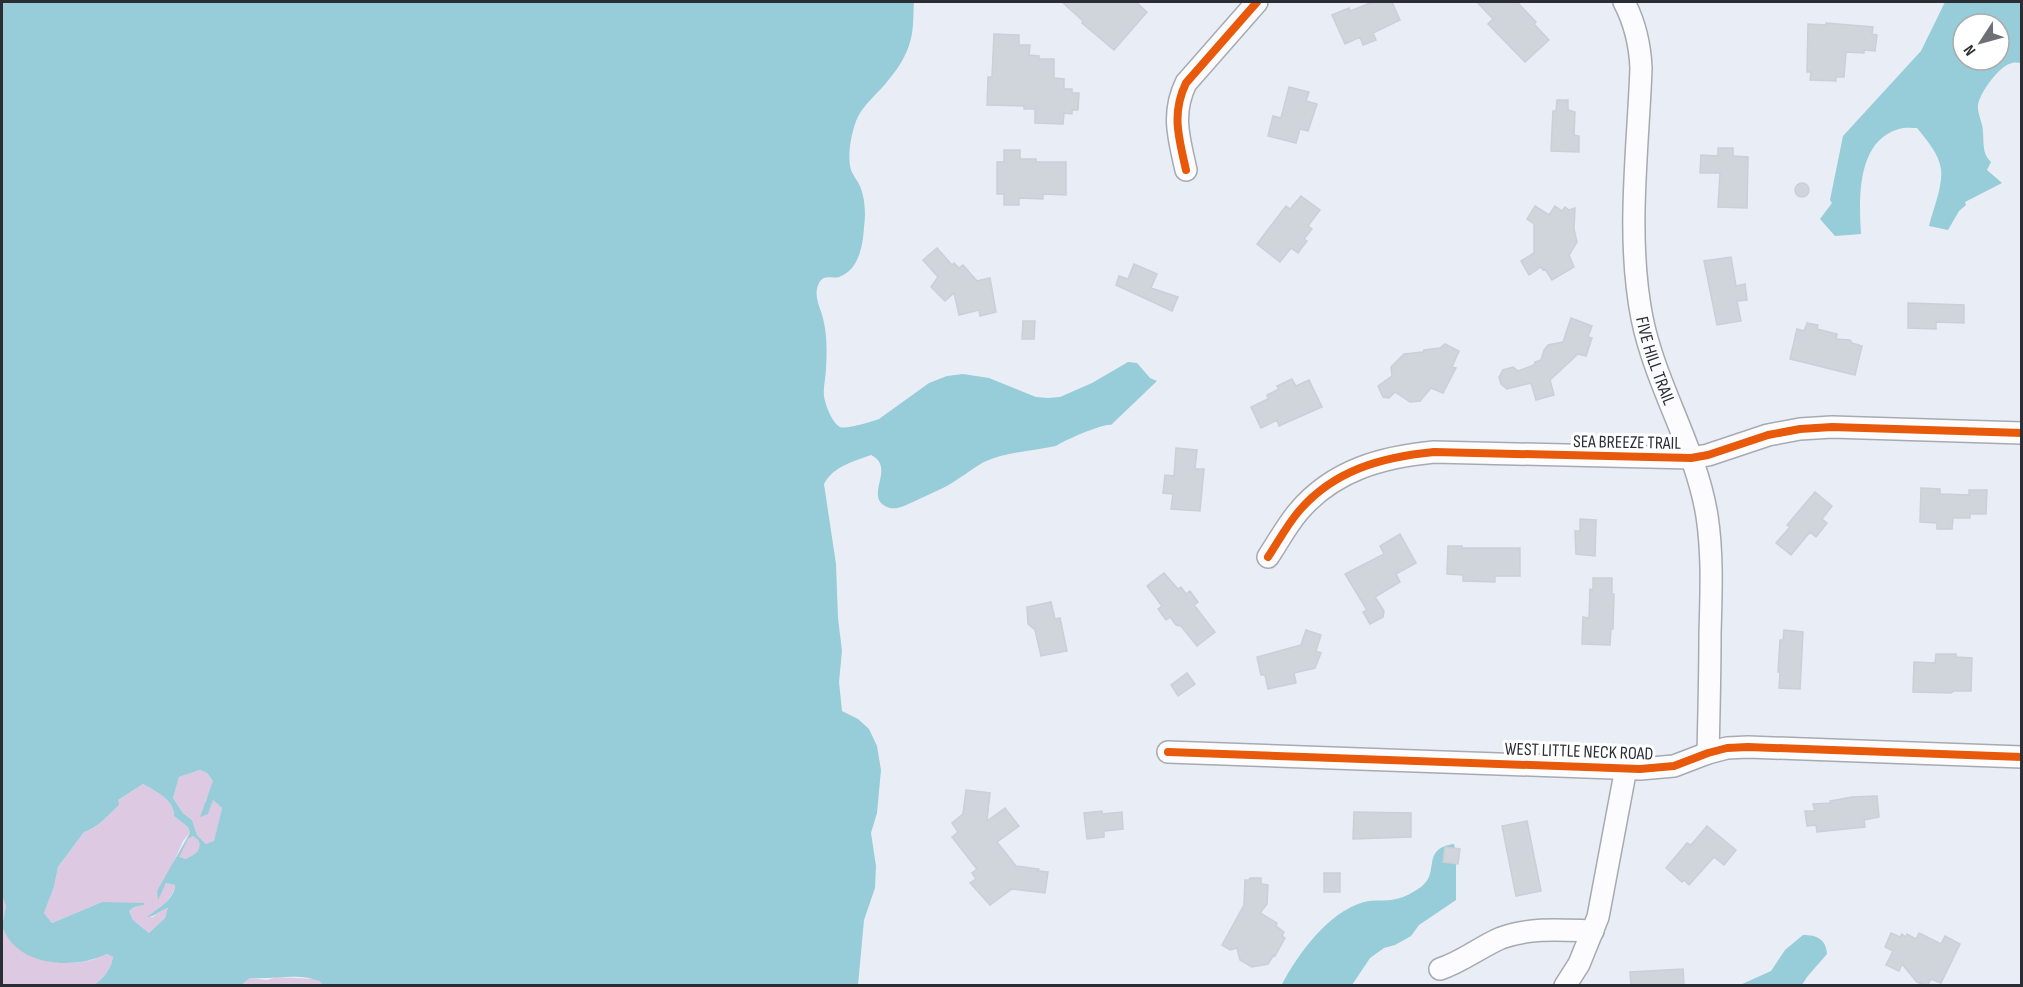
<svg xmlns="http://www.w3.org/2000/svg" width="2023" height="987" font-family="'Sofia Sans Condensed',sans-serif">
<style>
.green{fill:#dec9e3}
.water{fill:#96cdd8;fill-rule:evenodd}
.building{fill:#d0d5db;stroke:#cbcfd6;stroke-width:1.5}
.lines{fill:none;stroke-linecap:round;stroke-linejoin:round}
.minor-casing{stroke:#a7aab1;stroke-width:24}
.minor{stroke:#fcfcfe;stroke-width:21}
.cycleway-casing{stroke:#fff;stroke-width:11}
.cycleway{stroke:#e8590c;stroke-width:8}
.labels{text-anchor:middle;stroke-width:6;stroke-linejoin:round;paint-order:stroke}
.street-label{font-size:18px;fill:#2a2d33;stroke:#fff}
</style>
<rect width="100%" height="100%" fill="#e9edf6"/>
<path class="green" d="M200,770L207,773L213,781L212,788L205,801L213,800L222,808L214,842L206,844L197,835L192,820L183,813L173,798L179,777Z
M143,784C155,791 175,800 174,816L188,827L190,833L183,841L158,898L166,883L175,885C174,899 158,908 148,917H153L162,910L169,908L165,918L149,933L133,920L129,911L134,907L144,905L102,902L52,923L44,913L54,887L58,867L84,832C98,829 109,814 118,805V800Z
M193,836L199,841C201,852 195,854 186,859L178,857L188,839Z
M2,896L6,906L2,926C15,965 75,971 107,954L113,957C111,969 104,978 94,985H2Z
M276,977L314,979L321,982L322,985L240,986L250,978L267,980Z"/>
<path class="water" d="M2,2H914C913,14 914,30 910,42C907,54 898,69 890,78C880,92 862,105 856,121C851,135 847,156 851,170C853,176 858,181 860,186C865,198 866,214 864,227C863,245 859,270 839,277C832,279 824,274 819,283C812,297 822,309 824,323C827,337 827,353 826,368C826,377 823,387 824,396C825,404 832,423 840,427C844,430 874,421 879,419L929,383L947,376L963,374L989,378L1036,397L1048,398L1060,397L1092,383L1128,362L1137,363L1150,378L1157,381L1111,425C1104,423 1063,441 1056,446C1033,451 1005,452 984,462C970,470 958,480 945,487C935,492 925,496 915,501C906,505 895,512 885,506C865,495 896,467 871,455C852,462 834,466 824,484L836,564L838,618L842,651L839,682L842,711L858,719L869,729L877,746L881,770L877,813L871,833L876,866L875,888L864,920L858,985L322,986L321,982C299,972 273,980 250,978L240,986L94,985C104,978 111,969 113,957L107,954C74,970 16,967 2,926L6,906L2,896ZM200,770L207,773L213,781L200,817L208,814L213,800L222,808L214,841L206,844L197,835L192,820L183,813L173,798L179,777ZM143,784C155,791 175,800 174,816L188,827L190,833L157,891L158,900L166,883L175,885C175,899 157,909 147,917C155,917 160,910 168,908L165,918L149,933L133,920L129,911L134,907L144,905V903L102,902L52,923L44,913L54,887L58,867L84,832C97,829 109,814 119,805L118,800ZM193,836L199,841C201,852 195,854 186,859L179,857L188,839Z
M1945,2H2021V63C2018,63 2015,62 2012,63C2000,65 1980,92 1978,105C1977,113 1983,123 1983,132C1984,143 1982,154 1991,162L1987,170L2002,183L1965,202L1966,205L1959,211L1948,230L1929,226C1933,209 1943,187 1941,169C1939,154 1926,139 1917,128C1912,128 1904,127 1899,129C1856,141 1859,200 1861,234L1835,236L1820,219L1832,203L1830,200L1843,136L1921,51ZM1963,24H1999V60H1963Z
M1454,844L1456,853V900L1419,925L1411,936L1395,945L1384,948L1370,958L1352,985L1281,986C1298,954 1328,912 1364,902C1374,899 1386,902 1396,899C1404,898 1415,891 1421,887C1441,872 1420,849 1454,844Z
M1803,935C1817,935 1826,939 1827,954L1807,977L1802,985H1740L1771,971L1785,950Z"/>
<path class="building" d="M1062,2H1136L1147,12L1114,50L1082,23L1083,21Z
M1373,2H1392L1400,20L1373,33L1376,40L1363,45L1360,37L1345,44L1332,15L1349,8L1350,11Z
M1477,2H1517L1536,22L1534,24L1549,40L1525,62L1488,24L1493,19Z
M1826,23L1873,27L1872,34L1877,35L1875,51L1864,50V53L1846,52L1844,77H1836V81L1810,80L1811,72H1807L1808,24L1826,25Z
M994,34L1019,35V45H1030L1029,55L1039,56V59H1054V78L1064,79V89H1072V93H1079L1078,110H1072V114L1064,113L1063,124L1035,123V109H1024V106L987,105L988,77H992Z
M1289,87L1309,92L1306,101L1317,104L1308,131L1300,129L1296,143L1268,136L1273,116L1281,118Z
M1557,100H1568V110L1575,112L1574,135L1579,136V152L1551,151L1553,111H1556Z
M1718,148H1733V156L1748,157L1747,208L1718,207L1720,173H1700L1701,155L1718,156Z
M1004,150H1020V159H1036V162H1066V195L1043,194V199L1019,198V205H1004V194H997V162H1004Z
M1795 190a7 7 0 1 1 14 0a7 7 0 1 1-14 0Z
M1301,196L1320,210L1308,226L1312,229L1304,239L1307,241L1298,253L1291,248L1280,262L1257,244L1286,206L1290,209Z
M1535,206L1549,215L1555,206L1562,211L1565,207L1569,210L1575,208L1574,229L1577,242L1569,255L1574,267L1552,280L1545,269L1543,270L1541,267L1529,275L1521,261L1534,253V224L1527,219Z
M937,248L952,265L954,263L959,268L963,265L977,281L990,278L996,312L980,316L979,310L959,315L954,293L945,301L931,287L938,277L923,260Z
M1731,257L1736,286L1745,284L1747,300L1737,301L1741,321L1717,325L1704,261Z
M1134,264L1157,274L1151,288L1178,297L1172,311L1116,285L1119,276L1128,279Z
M1908,303L1964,305V323L1936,322V329L1908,328Z
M1571,318L1592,326L1588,337L1592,338L1586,356L1578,354L1550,380L1554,395L1536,400L1531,383L1507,389L1501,384L1499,377L1503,370L1513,367L1518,371L1534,365L1535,362L1541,360L1544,350L1548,345L1563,342Z
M1023,321H1035L1034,339H1022Z
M1807,323L1818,325L1817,329L1837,334L1836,339L1850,340L1852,343L1862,346L1855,375L1790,359L1797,329L1804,331Z
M1445,344L1459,351L1452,367L1456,368L1443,393L1431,388L1420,401L1410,402L1395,392L1389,398L1383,397L1378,386L1392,376L1391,367L1404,354L1423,352L1424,350L1440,348Z
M1292,379L1296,386L1309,380L1322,407L1279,426L1277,420L1261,428L1251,407L1268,399L1267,395L1279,389L1277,386Z
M1176,448L1197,450L1195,469H1204L1200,511L1171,509L1173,494L1163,493L1165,475L1174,476Z
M1921,488L1940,489V494L1969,495V490H1987L1986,514H1970V518H1953L1952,529H1937V523L1920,522Z
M1815,492L1832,506L1822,519L1827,523L1816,537L1810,532L1791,555L1776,543L1790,527L1787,525Z
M1580,519L1596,520L1595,556L1576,554L1575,531H1580Z
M1400,534L1416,563L1396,574L1400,582L1375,597L1384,611L1383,617L1370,624L1363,612L1367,610L1345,574L1384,554L1380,546Z
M1448,546H1462V548H1520V576H1495V582L1463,581V575L1447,574Z
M1164,573L1178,589L1181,587L1186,594L1190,591L1198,602L1194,605L1215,632L1197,646L1181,626L1176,625L1170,617L1166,620L1158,609L1162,606L1147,586Z
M1593,578H1612V594H1614L1613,629H1611L1610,645L1582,644L1583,617L1589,618L1590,589L1593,590Z
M1051,602L1055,619L1060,618L1067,651L1041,656L1035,630L1028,624L1027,607Z
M1306,630L1321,635L1316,651L1321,653L1315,668L1294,673L1296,683L1268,689L1265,675H1261L1257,657L1301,645Z
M1784,630L1803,632L1800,689L1779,688L1780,672H1778L1780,640H1783Z
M1936,654H1956V657L1972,658L1971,691H1954L1951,693L1913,692L1914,662L1935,663Z
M1187,673L1195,684L1178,696L1171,685Z
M966,790L990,793L987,821L1005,808L1019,826L997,842L1016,866L1039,869L1038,871L1048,872L1045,893L1012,889L990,905L970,883L976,879L972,873L977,869L952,837L958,832L952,823L963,814Z
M1877,796L1879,817L1864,820L1865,827L1817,832L1816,825L1807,826L1805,811H1815L1813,804L1831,803L1830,801L1852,797Z
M1102,811V814L1122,812L1123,829L1104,831V837L1087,839L1084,813Z
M1354,812L1411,813V837L1353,839Z
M1527,821L1541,891L1516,896L1502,826Z
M1707,826L1736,850L1724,865L1714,857L1689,885L1684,880L1682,882L1666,868L1687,843L1691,845Z
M1445,847L1460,849L1458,864L1443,862Z
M1324,873H1340V892H1324Z
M1250,878H1261V884L1268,885L1267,904L1260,913L1277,923L1276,926L1284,932L1282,936L1285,938L1275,956L1274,955L1268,964L1252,967L1240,960L1237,948L1230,950L1222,945L1244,905L1245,880H1249Z
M1891,933L1900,937L1902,934L1906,937L1907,934L1916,939L1919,933L1941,944L1945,936L1960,944L1941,983L1931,979L1927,986L1917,982L1902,964L1899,971L1886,965L1893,951L1885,947Z
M1683,969L1684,986H1631L1630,972Z"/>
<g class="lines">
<g class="minor-casing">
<g id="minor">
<path id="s1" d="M1624,2C1635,23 1640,45 1641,68C1638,151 1626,236 1642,318C1656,387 1696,447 1707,516C1713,556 1711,595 1710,634C1710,674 1709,713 1708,753"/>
<path d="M1186,170C1179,138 1171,114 1186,83L1257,2"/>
<path d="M1268,557C1278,542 1287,525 1299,511C1334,470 1382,457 1434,452L1691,458L1708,455L1768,435L1800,429L1832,427L2022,433"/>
<path d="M1168,752L1640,769L1674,766L1708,753L1727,748L1748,747L2022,757"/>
<path d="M1440,969C1462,962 1480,947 1501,938C1531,927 1562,930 1593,931"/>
<path d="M1565,986L1579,964L1598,917L1626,768"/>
</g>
</g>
<use href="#minor" class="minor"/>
<g class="cycleway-casing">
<path id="cycleway" d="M1186,170C1179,138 1171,114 1186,83L1257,2
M1268,557C1278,542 1287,525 1299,511C1334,470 1382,457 1434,452L1691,458L1708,455L1768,435L1800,429L1832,427L2022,433
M1168,752L1640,769L1674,766L1708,753L1727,748L1748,747L2022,757"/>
</g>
<use href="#cycleway" class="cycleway"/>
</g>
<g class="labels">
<g class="street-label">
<text dy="6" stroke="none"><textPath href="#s1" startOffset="364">FIVE HILL TRAIL</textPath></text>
<text transform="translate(1627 442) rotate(1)" y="6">SEA BREEZE TRAIL</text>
<text transform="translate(1579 751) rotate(2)" y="6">WEST LITTLE NECK ROAD</text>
</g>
</g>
<rect width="2023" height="987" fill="none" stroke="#2a2d33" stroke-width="6"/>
<g transform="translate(1981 42) rotate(234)"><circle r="28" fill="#ffffff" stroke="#aaabad" stroke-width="1.5"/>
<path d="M0-4.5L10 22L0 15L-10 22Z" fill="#6d7077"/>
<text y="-9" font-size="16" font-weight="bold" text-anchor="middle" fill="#2a2d33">N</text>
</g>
</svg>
